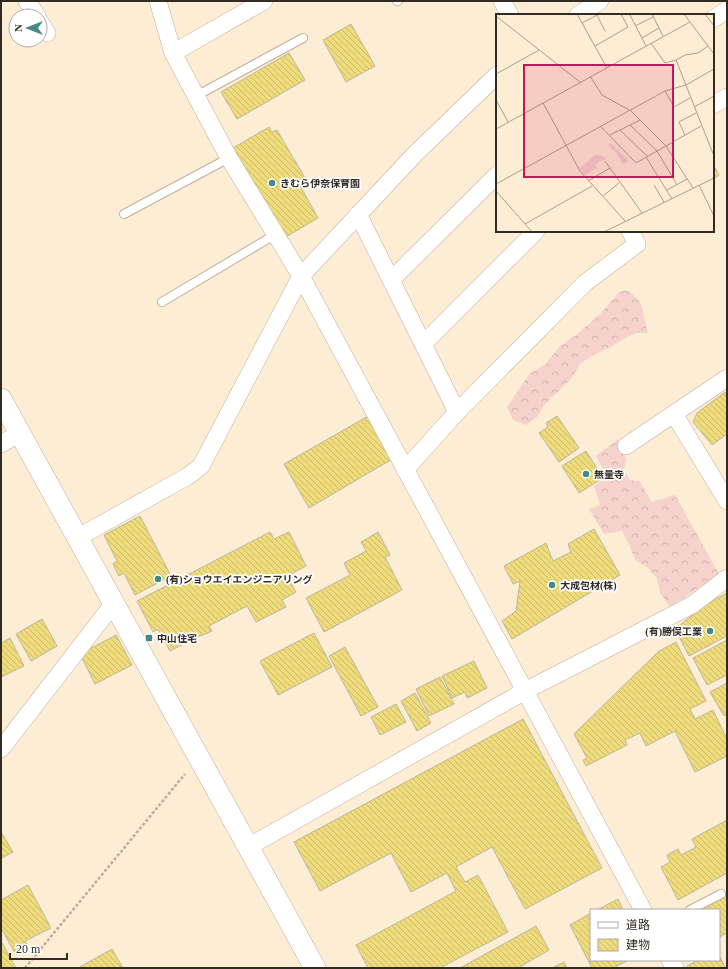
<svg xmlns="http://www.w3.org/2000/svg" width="728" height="969" font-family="'Times New Roman','Noto Sans JP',serif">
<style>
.forest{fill:url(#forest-crowns)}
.building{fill:url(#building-back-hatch);stroke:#bcb79e}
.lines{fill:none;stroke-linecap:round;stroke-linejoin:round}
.service-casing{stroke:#c0af99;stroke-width:10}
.minor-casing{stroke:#c0af99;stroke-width:18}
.tertiary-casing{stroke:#c0af99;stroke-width:22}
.path{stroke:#bbae9b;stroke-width:2.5;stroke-dasharray:3 2;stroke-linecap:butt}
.service{stroke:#fff;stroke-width:8}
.minor{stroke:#fff;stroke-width:17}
.tertiary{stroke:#fff;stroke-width:21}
.poi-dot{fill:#438a85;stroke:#fff;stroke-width:1.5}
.labels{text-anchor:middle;stroke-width:3.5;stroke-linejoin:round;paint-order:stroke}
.poi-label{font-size:10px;font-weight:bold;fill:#312b22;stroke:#fff;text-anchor:start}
.inset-road{fill:none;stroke:#ac9f8d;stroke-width:1}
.view{fill:#c2185b;fill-opacity:0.15;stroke:#c2185b;stroke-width:2}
.inset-edge{fill:none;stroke:#312b22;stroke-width:2}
</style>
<defs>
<pattern id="forest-crowns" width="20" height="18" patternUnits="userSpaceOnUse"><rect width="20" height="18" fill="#f5d2cb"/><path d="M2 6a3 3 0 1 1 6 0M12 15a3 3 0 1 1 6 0" fill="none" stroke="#d2b4ae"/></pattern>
<pattern id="building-back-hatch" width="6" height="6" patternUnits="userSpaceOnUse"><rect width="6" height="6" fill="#eedb7b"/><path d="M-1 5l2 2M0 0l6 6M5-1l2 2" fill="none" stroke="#cdbc6a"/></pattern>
</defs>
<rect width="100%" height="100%" fill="#feedd5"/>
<path class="forest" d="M620,291H629L640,301L648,333H637L627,337L609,348L593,355L580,364L572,378L545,404L537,417L526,425L513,420L507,407L530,373L546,364L559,347L576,335L601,313Z
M618,439L626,460L624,470L630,480L640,482L652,502L675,495L719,574L670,607L660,593L657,578L647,567L635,560L630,547L622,531L604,534L589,509L600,505L594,486L607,477L596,456Z"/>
<path class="building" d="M351,24L375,66L346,82L323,40Z
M289,53L305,80L237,119L221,92Z
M269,127L272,132L277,130L305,178L298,182L318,218L284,238L233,148Z
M713,164L719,175L713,179Z
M725,392L727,395V434L712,445L693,422L697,413Z
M370,415L394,458L309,508L284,464Z
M557,416L579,448L559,462L539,433L548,427L546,423Z
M586,451L603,478L579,493L562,466Z
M140,516L171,576L135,595L124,573L119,576L113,564L117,561L104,535Z
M594,529L620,575L512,639L502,621L516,611L520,581L513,584L504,566L546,543L553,561L571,552L568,544Z
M270,532L274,539L289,532L306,566L287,576L296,592L282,600L286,607L256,622L247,606L209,626L212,631L201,636V635L170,651L158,629L153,632L137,601Z
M378,532L390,555L385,557L402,590L324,632L306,598L350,575L344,563L366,551L361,542Z
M727,593V636L689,656L675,629L706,604Z
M42,619L57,646L31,661L16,634Z
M314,633L332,667L278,695L260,661Z
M116,635L132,665L95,684L80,654Z
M10,638L24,666L1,677V643Z
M727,640V675L707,685L693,658Z
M676,642L706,701L690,709L695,719L713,710L727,739V756L695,772L675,731L646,746L640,733L625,740L627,745L586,766L583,760L587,758L574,734L659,651Z
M345,647L378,707L361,716L329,656Z
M474,661L487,688L467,698L465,692L452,698L442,676Z
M440,677L454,704L429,716L416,689Z
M727,683V714L724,716L710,692Z
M415,693L431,723L417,731L401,701Z
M396,704L406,722L380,735L371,717Z
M523,719L602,868L525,909L492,847L456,867L465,882L478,875L508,932L440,968H368L356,945L456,891L447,873L411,892L391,853L320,891L294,842Z
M727,820V873L678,900L661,867L670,862L667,855L678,849L681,855L696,847L692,839Z
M1,832L13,852L2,858L1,856Z
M28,885L51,928L25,941L29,948L16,955L1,928V900Z
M727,893V933L719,937V910H694Z
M618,899L623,910H597Z
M591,913V960H629L613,968H592L570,925Z
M536,926L549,950L518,968H460Z
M1,941L16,968H1Z
M112,949L123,968H78Z
M719,955L725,967L723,968H688L687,966L699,960H719Z
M564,962L567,968H552Z"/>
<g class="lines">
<g class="service-casing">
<path id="service" d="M397,1H398
M196,96L303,38
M124,214L229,158
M162,302L276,234
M690,910L721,894"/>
</g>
<g class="minor-casing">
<path id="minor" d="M27,1L37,16
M158,1L173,53L229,158L301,276L525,691L643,910
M502,1L510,15
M578,15L600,1
M713,19L727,10
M40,22L47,33
M173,53L264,1
M713,105L727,97
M358,214L457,412
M391,280L497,175
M423,344L536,231
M674,414L727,501
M1,444L20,433
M626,446L727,378
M405,470L457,412L585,283L637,244L630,231
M77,538L188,476L201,466L301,276L415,154L497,75
M1,749L114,603
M248,847L525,691L692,605L727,578
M670,960L675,968"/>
</g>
<g class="tertiary-casing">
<path id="tertiary" d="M1,399L315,968"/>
</g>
<path class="path" d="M25,968L185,774"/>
<use href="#service" class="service"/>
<use href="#minor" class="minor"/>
<use href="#tertiary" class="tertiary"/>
</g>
<g class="poi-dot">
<circle cx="272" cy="183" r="4"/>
<circle cx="586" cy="474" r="4"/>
<circle cx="158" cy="579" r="4"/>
<circle cx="552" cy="585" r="4"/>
<circle cx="710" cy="631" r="4"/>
<rect x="145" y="634" width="8" height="8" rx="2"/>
</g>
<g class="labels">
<g class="poi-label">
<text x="280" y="187">きむら伊奈保育園</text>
<text x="594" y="478">無量寺</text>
<text x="166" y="583">(有)ショウエイエンジニアリング</text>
<text x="560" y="589">大成包材(株)</text>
<text x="702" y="635" text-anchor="end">(有)勝俣工業</text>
<text x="157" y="642">中山住宅</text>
</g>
</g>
<g transform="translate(496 14)">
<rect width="218" height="218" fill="#feedd5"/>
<path d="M115,129L132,146L131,149L126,150L121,140L112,131ZM99,141L107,142L110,146L103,147L100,151L101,154L89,161L84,154Z" fill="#f5d2cb"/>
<path class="inset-road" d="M81,0L111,54M156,0L167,22M188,0L218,40M209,0L218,12M101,1L109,17M134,1L150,32M0,2L84,68M86,9L103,0M139,12L157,3M146,24L163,14M155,29L169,49L180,46L218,142M99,32L132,13L125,0M180,46L189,41L202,39L212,32M0,60L43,36M94,62L106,81L135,97L170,132L197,174M169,77L178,93L194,84M0,86L12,108M47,89L84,157L129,207M198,93L218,82M134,111L161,137L181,171M105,113L140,149L205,112M0,115L194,8M124,116L151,142M114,121L144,106M189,121L183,108L200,99M150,143L176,185M109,147L146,199M92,167L114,154M0,170L169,77L190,71L218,55M158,171L168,188M203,171L218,202M171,176L191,165M0,177L36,218M107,182L123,169M29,210L96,172M108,218L218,164"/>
<path class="view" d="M28,51H177V163H28Z"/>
<rect width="218" height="218" class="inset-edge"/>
</g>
<rect width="728" height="969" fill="none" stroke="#312b22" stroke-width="4"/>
<rect x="590" y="909" width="130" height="52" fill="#ffffff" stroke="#adaaa7"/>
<rect x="598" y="922" width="20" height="6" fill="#ffffff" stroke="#adaaa7"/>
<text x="626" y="929" font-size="12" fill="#312b22">道路</text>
<rect x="598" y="939" width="20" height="12" fill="url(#building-back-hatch)" stroke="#adaaa7"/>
<text x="626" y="949" font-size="12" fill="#312b22">建物</text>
<g transform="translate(28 28) rotate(270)"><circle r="19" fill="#ffffff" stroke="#adaaa7"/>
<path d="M0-3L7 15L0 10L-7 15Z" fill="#438a85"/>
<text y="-6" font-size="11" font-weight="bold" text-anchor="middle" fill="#312b22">N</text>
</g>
<path d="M10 953v6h57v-6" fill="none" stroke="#312b22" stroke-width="2"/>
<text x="16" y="953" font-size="12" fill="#312b22" stroke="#ffffff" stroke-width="3" paint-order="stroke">20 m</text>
</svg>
